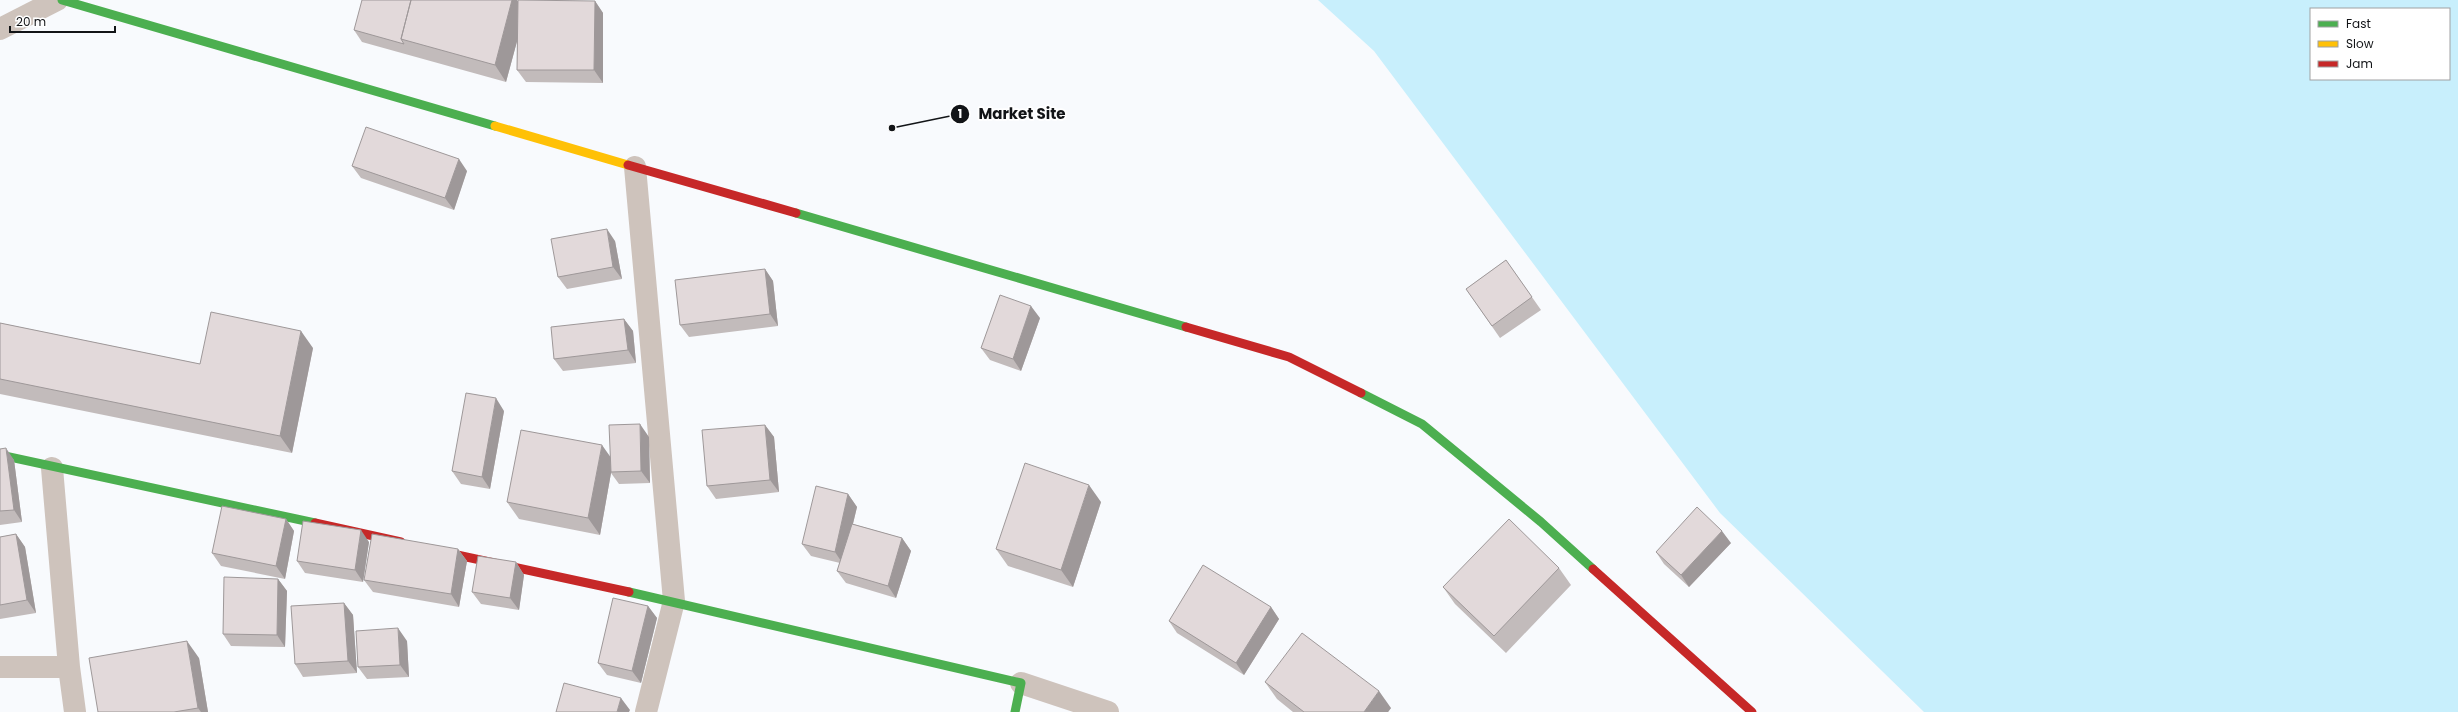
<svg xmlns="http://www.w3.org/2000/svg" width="2458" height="712" font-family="Poppins,sans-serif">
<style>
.water{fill:#c8effc;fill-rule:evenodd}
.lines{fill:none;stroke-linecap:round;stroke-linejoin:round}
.street{stroke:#cec3bc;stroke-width:22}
.fast{stroke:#4caf50;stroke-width:9}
.slow{stroke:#ffc107;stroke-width:9}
.jam{stroke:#c62828;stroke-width:9}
.wall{fill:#c2bbbb}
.shaded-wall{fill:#9e9899}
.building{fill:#e2d9da;stroke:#9e9899}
.leader{fill:none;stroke:#121417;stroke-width:1.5}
.callout-dot{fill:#121417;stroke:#fff;stroke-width:1.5}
.mark-label{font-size:12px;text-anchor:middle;font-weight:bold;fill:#fff}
.callout-label{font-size:15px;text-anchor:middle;font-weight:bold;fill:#121417;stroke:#fff;stroke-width:3.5;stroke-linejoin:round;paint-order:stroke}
</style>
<rect width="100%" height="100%" fill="#f8fafd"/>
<path class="water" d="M1318,0H2458V712H1924L1720,513L1374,51ZM2311,9H2449V79H2311Z"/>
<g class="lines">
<path class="street" d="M0,29L57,0
M635,167L674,601L646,712
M52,468L69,667L75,712
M0,667H69
M1021,683L1108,712"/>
<path class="fast" d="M62,0L495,126
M796,213L1186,327
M1361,393L1422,424L1541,522L1593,569
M0,455L315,523
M629,592L1021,683L1015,712"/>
<path class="slow" d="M495,126L628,165"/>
<path class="jam" d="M628,165L796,213
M1186,327L1289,357L1361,393
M315,523L401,542
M434,550L629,592
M1593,569L1752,712"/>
</g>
<path class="wall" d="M518,1H595L603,13V83L526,82L517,70V41L506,82L362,42L354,30Z
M352,166L467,171L454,210L361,178Z
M615,241L622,279L567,289L558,277Z
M1506,260L1541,310L1500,338L1466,289Z
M765,269L773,281L778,326L689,337L680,325Z
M1040,318L1021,371L990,360L981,348Z
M624,319L633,331L636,363L563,371L554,359Z
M0,323L200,364L313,348L292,453L0,394Z
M504,411L490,489L461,484L452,471Z
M765,425L774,437L779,492L716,499L707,486Z
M649,437L650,483L619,484L611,473L600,535L519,519L507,502L610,458Z
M0,449L14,460L22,522L0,525Z
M848,494L857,507L853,524L902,538L911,551L896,598L846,583L837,571L840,563L811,556L802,544Z
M1101,502L1073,587L1008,566L996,549Z
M286,519L294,531L285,579L221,566L212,553Z
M16,534L25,547L36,613L0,619V537Z
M369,542L363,582L305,573L297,561Z
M1731,543L1689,587L1664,564L1656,552Z
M458,549L467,561L459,607L373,592L364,580Z
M516,562L524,575L519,610L481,604L472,592Z
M1559,568L1571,585L1506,653L1455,604L1443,587Z
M278,579L287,591L285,647L231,646L223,634Z
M344,603L353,615L357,673L303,677L295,664Z
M648,606L657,618L641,683L607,675L598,663Z
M1271,607L1279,619L1244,675L1177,633L1169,621Z
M407,641L409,677L367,679L358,667Z
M199,658L208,712H98Z
M1265,682L1391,708L1388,712H1293L1277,699Z"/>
<path class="shaded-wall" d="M512,0H517L525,12L506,82L495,65Z
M595,1L603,13V83L594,70Z
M459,159L467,171L454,210L445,198Z
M607,229L615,241L622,279L613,267Z
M765,269L773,281L778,326L770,314Z
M1031,306L1040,318L1021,371L1013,359Z
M624,319L633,331L636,363L628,350Z
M301,331L313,348L292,453L280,436Z
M496,398L504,411L490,489L482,477Z
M640,424L649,437L650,483L641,471Z
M765,425L774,437L779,492L770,480Z
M602,445L614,462L611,472V473L600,535L588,518Z
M6,448L14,460L22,522L14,510Z
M1089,485L1101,502L1073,587L1061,570Z
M848,494L857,507L843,564L835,552Z
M286,519L294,531L285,579L276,566Z
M361,530L369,542L363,582L355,570Z
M1722,531L1731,543L1689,587L1681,575Z
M16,534L25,547L36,613L27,600Z
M902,538L911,551L896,598L888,586Z
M458,549L467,561L459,607L451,594Z
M516,562L524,575L519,610L510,598Z
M278,579L287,591L285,647L277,635Z
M344,603L353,615L357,673L348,661Z
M648,606L657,618L641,683L632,671Z
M1271,607L1279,619L1244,675L1236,663Z
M398,628L407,641L409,677L400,665Z
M187,641L199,658L208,712H201L198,708Z
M1379,691L1391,708L1388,712H1364Z
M621,698L630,710L629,712H617Z"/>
<path class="building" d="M362,0H411L401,39L404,44L354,30Z
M411,0H512L495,65L401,39Z
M518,0L595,1L594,70H517Z
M366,127L459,159L445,198L352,166Z
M607,229L613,267L558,277L551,239Z
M1506,260L1532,297L1492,326L1466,289Z
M765,269L770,314L680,325L675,280Z
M1000,295L1031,306L1013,359L981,348Z
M211,312L301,331L280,436L0,379V323L200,364Z
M624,319L628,350L554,359L551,327Z
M466,393L496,398L482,477L452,471Z
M640,424L641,471L611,472L609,425Z
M765,425L770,480L707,486L702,430Z
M521,430L602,445L588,518L507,502Z
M6,448L14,510L0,511V449Z
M1025,463L1089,485L1061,570L996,549Z
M816,486L848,494L835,552L802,544Z
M222,506L286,519L276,566L212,553Z
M1697,507L1722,531L1681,575L1656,552Z
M1509,519L1559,568L1494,636L1443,587Z
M303,521L361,530L355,570L297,561Z
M852,524L902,538L888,586L837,571Z
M16,534L27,600L0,605V537Z
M372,534L458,549L451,594L364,580Z
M478,556L516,562L510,598L472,592Z
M1203,565L1271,607L1236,663L1169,621Z
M224,577L278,579L277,635L223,634Z
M613,598L648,606L632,671L598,663Z
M344,603L348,661L295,664L291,606Z
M398,628L400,665L358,667L356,631Z
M1302,633L1379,691L1364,712H1304L1265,682Z
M187,641L198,708L174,712H98L89,658Z
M564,683L621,698L617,712H556Z"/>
<path class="leader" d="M892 128L960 114"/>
<g class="callout-dot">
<circle cx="892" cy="128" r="4"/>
<circle cx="960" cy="114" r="10"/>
</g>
<g class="mark-label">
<text x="960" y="118">1</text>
</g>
<g class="callout-label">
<text x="1022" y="119">Market Site</text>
</g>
<rect x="2310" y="8" width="140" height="72" fill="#ffffff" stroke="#a0a1a2"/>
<rect x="2318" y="21" width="20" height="6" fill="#4caf50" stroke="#a0a1a2"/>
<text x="2346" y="28" font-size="12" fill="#121417">Fast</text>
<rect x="2318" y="41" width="20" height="6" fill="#ffc107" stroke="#a0a1a2"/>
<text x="2346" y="48" font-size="12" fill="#121417">Slow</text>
<rect x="2318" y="61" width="20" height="6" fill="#c62828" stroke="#a0a1a2"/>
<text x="2346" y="68" font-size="12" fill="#121417">Jam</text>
<path d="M10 26v6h105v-6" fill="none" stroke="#121417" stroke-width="2"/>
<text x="16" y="26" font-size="12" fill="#121417" stroke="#ffffff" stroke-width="3" paint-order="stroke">20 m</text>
</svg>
